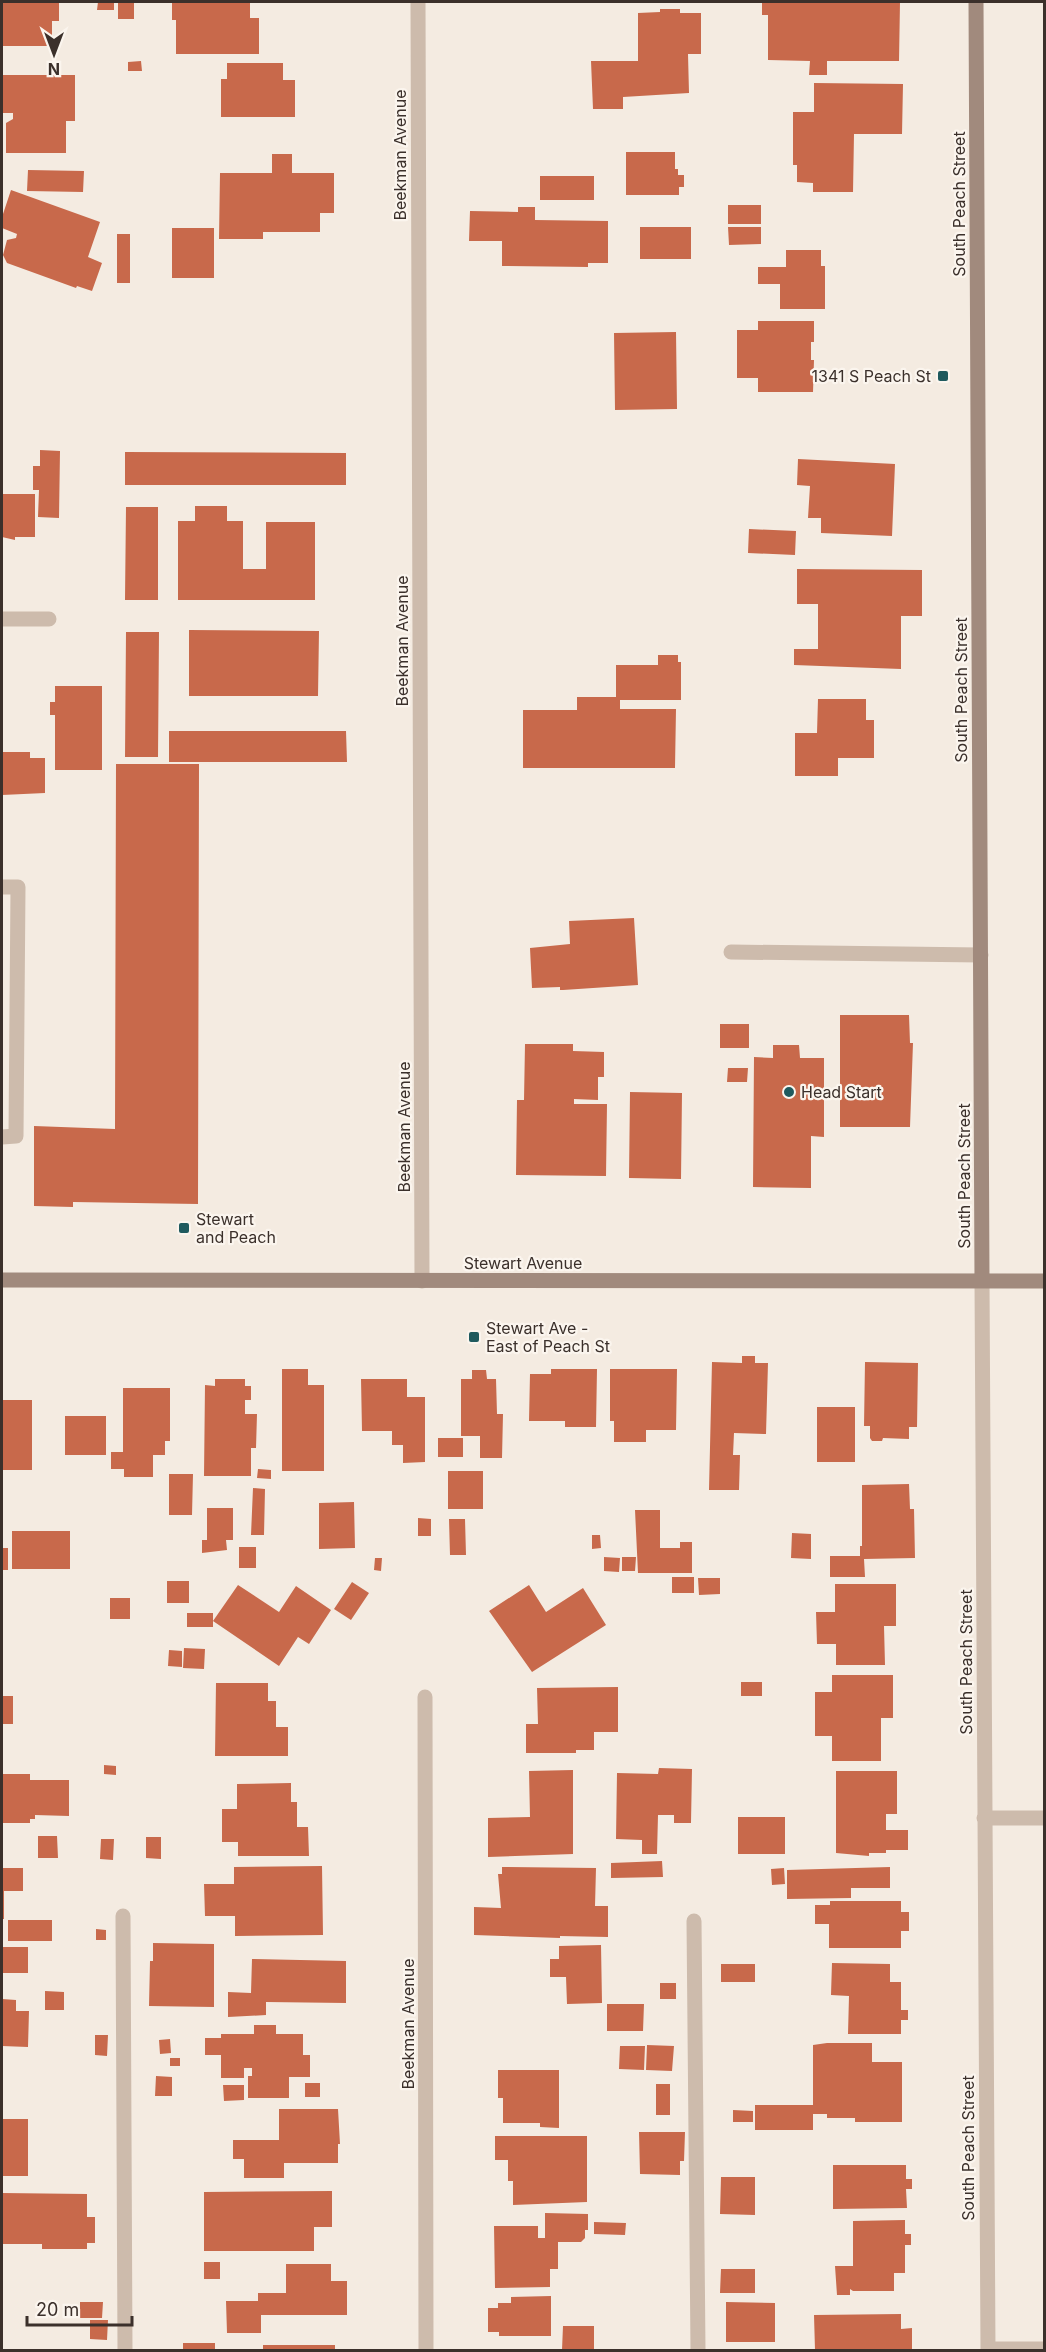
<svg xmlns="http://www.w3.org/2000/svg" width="1046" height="2352" font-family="Inter,sans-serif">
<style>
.building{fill:#c8694b}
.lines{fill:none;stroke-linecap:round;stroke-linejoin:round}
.lane{stroke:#cdbbac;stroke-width:15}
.street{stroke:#cdbbac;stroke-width:15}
.secondary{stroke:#a18a7d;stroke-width:15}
.poi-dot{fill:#1f5a5e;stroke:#fbf5ee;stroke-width:2}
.labels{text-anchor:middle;stroke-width:4.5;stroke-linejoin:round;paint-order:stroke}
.street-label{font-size:16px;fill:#3b302b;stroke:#fbf5ee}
.poi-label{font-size:16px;fill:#3b302b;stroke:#fbf5ee;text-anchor:start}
</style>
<rect width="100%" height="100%" fill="#f4ebe1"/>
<path class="building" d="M2,2H59V21H52V46H2Z
M98,2H114V10H97Z
M118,2H134V19H118Z
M172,2H250V18H259V54H176V20H172Z
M762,2H900L899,61H827V75H809L810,61L768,60V15H762Z
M660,9H680V13H701V54H688L689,93L623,97V109H593L591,61H638V13L660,12Z
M141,61L142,71H128V62Z
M227,63H283V80H295V117H221V79H227Z
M2,75H75V121H66V153H6V123L13,119V113H2Z
M814,83L903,84L902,134H854L853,192H813V183L797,182V165H793V112H814Z
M626,152H675V169H678V175H684V187H679V195H626Z
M272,154H292V173H334V213H320V232H263V239H219L220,173H272Z
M28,170L84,171L83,192L27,191Z
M540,176H594V200H540Z
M11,190L100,222L88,257L102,263L92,291L77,286L76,288L7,263L3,255L7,240L16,238L17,234L2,228V217Z
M728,205H761V224H728Z
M518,207H535V220L608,221V263H588V267L502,266V241H469L470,211L518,212Z
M640,227H691V259H640Z
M728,227H761V244L729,245Z
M172,228H214V278H172Z
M117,234H130V283H117Z
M786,250H821V266H825V309H780V284H758V267H786Z
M758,321H814V342H811V360H814L813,392H758V378H737V330H758Z
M676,332L677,409L615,410L614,333Z
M40,450L60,451L59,518L38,517L39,490H33V466H40Z
M125,452L346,453V485H125Z
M798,459L895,464L892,536L821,533V518H808L810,486L797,485Z
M2,494H35V537H15V540L2,537Z
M195,506H227V521H243V569H266V522H315V600H178V521H195Z
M126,507H158V600H125Z
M749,529L796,531L795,555L748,553Z
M797,569L922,570V616H901V669L794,665V649H818V604H797Z
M189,630L319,631L318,696H189Z
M126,632H159L158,757H125Z
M658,655H678V662H681V700H620V709H676L675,768H523V710H577V697H616V665H658Z
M55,686H102V770H55V715H50V702H55Z
M818,699H866V720H874V758H838V776H795V733H817Z
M169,731H346L347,762H169Z
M2,752H30V758H45V793L2,795Z
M116,764H199L198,1204L73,1202V1207L34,1206V1126L115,1129Z
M634,918L638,985L563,990H560V987L532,988L530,948L570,944L569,921Z
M840,1015H909L910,1043H913L910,1127H840Z
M720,1024H749V1048H720Z
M525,1044H573V1051L604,1052V1077H598V1100L574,1099V1104H607L606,1176L516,1175L517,1100H524Z
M773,1045H799L800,1058H824V1137L811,1136V1188L753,1187L754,1057L773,1058Z
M728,1068H748L747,1082H727Z
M630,1092L682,1093L681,1179L629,1178Z
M742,1356H755V1363H768L766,1434L734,1433L733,1455H740L739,1490H709L712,1362L742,1363Z
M865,1362L918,1363L917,1427H909V1439L883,1438L882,1441H872L870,1438V1426H864Z
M282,1369H308V1385H324V1471H282Z
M551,1369H597L596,1427H565V1421H529L530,1374H551Z
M610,1369H677L676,1430H646V1442H614V1421H610Z
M472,1370H486L487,1379H496L497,1414H503L502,1458H480V1436H461V1379H472Z
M215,1379H245V1386H251V1400H245V1414H257L256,1448H251V1476H204L205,1385L215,1386Z
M361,1379H407V1397H425V1462L403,1463V1445H392V1431H362Z
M123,1388H170V1441H165V1455H153V1477H124V1469H111V1452H123Z
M2,1400H32V1470H2Z
M817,1407H855V1462H817Z
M65,1416H106V1455H65Z
M438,1438H463V1457H438Z
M258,1469L271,1470V1479L257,1478Z
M448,1471H483V1509H448Z
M169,1474H193L192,1515H169Z
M909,1484L910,1509H914L915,1558L864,1559L865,1577H830V1556H860V1546H862V1485Z
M253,1488L265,1489L264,1535H251Z
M354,1502L355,1548L319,1549V1503Z
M207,1508H233V1540H226L227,1550L202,1553V1540H207Z
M635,1510H660V1548H680V1542H692V1573H638Z
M418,1518L431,1519V1536H418Z
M449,1519H465L466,1555H450Z
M12,1531H70V1569H12Z
M792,1533L811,1534V1559L791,1558Z
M592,1535H600L601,1548L592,1549Z
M239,1547H256V1568H239Z
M2,1548H8V1570H2Z
M604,1557L620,1558L619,1572L604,1571Z
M622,1557H636L635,1571H622Z
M375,1558H382L381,1571L374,1570Z
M672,1577H694V1593H672Z
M698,1578H720V1594L699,1595Z
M167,1581H189V1603H167Z
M352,1582L369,1593L351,1620L334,1609Z
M835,1584H896V1626H884L885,1665H836V1644H817L816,1612H835Z
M238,1585L279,1612L296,1586L331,1610L309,1644L298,1637L279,1666L213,1621Z
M529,1585L546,1612L583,1588L606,1625L532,1672L489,1611Z
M110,1598H130V1619H110Z
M187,1613H213V1627H187Z
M184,1648L205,1649L204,1669L183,1668Z
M169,1650L182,1651V1667L168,1666Z
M832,1675H893V1718H881V1761H832V1736H815V1692H832Z
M741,1682H762V1696H741Z
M216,1683H268V1701H276V1727H288V1756H215Z
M618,1687V1732H594V1750H576V1753H526V1724H538L537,1688Z
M2,1696H13V1724H2Z
M104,1765L116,1766V1775L104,1774Z
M659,1768L692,1769L691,1823H674V1815H658L657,1854H642V1840L616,1839L617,1773L658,1774Z
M573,1770V1854L488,1857V1818L530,1817L529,1771Z
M836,1771H897V1814H886V1830H908V1850H886V1853H869V1856L836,1853Z
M2,1774H30V1780H69V1816L35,1815V1819H30V1823H2Z
M291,1783V1802H297V1827H308L309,1856H238V1842H222V1809H237V1784Z
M738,1817H785V1854H738Z
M38,1836H57L58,1858H38Z
M146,1837H161V1859L146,1858Z
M101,1839H114L113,1860L100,1859Z
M662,1861L663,1877L611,1878V1863Z
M322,1866L323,1935L235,1936V1916H205L204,1884H234V1867Z
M502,1867L596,1868L595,1906H608V1937L560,1936V1938L474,1935V1907L501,1908L498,1874H502Z
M890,1867V1888H851V1898L787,1899V1870Z
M2,1868H23V1891H4V1919H2Z
M784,1868L785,1884L772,1885L771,1869Z
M830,1901H901V1912H909V1931H901V1948H829V1924H815V1905H830Z
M8,1920H52V1941H8Z
M96,1929L106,1930V1940H96Z
M153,1943L214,1944V2007L149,2006L150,1961H153Z
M601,1945L602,2003L567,2004L566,1977H550V1959H559V1946Z
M2,1947H28V1973H2Z
M252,1959L346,1961V2003L266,2002V2015L228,2017V1992L251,1993Z
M832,1963L890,1964V1982H901V2010H908V2020H901V2034H848L849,1996L831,1995Z
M721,1964H755V1982H721Z
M660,1983H676V1999H660Z
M45,1991L64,1992V2010H45Z
M2,1999L16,2000V2011H29L28,2047L2,2046Z
M607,2004H644L643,2031H607Z
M254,2025H276V2034H303V2055H310V2077H289V2098H248V2076H252V2068H244V2078H221V2055H205V2038H221V2034H254Z
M95,2035H108L107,2056L95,2055Z
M170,2039L171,2053L160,2054L159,2040Z
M827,2043H872V2062H902V2122H855V2118H827V2114H813V2130H755V2105H813V2045Z
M647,2045L674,2046L672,2071L646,2070Z
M620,2046H645L644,2070L619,2069Z
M170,2058H180V2066H170Z
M498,2070H559V2128L540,2127V2123H503V2098H498Z
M156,2076L172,2077V2096H155Z
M305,2083H320V2097H305Z
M656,2084H670V2115H656Z
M223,2085H244V2100L224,2101Z
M279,2109H338L340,2144H338V2163H284V2178H244V2159H233V2140H279Z
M733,2110L753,2111V2122H733Z
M2,2119H28V2176H2Z
M639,2132H685L684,2161H680V2175L640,2174Z
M495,2136H587V2202L513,2205V2181H508V2160H495Z
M833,2165H906V2179H912V2189H906L907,2208L833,2209Z
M721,2177H755V2215L720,2214Z
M332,2191V2227H314V2251H204V2192Z
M2,2193L87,2194V2217H95V2243H87V2249H42V2244H2Z
M545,2213L588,2214V2230H585V2238L581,2242H558V2269H550V2287L495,2288L494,2226H538V2238H545Z
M905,2220V2234H911V2245H905V2273H894V2291H853L850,2289V2295H837L835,2266H853V2221Z
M594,2222L626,2223L625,2235L594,2234Z
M204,2262H220V2279H204Z
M286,2264H331V2281H347V2315H261V2333H227L226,2301H258V2293H286Z
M721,2269H755V2293H720Z
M551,2296V2336H499V2332H488V2308H498V2303H511V2297Z
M80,2302H103L102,2318H80Z
M726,2302L775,2303V2342H726Z
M901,2314V2329L912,2328V2350H815L814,2315Z
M90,2320H108L107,2340L90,2339Z
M563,2326H594V2350H562Z
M183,2343H215V2350H183Z
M263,2345H335V2350H263Z"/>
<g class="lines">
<path class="lane" d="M2,887H18L16,1136L2,1137
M731,952L981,955
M123,1916L125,2350
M694,1921L698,2350"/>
<path class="street" d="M418,2L422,1281
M2,619H49
M982,1281L988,2350
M425,1697L426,2350
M984,1818H1044
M988,2349H1044"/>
<path class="secondary" d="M976,2L982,1281
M2,1280L1044,1281"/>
</g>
<g class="poi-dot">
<rect x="937" y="370" width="12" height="12" rx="3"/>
<circle cx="789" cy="1092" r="6"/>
<rect x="178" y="1222" width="12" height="12" rx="3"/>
<rect x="468" y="1331" width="12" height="12" rx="3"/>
</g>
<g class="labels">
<g class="street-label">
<text transform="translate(400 155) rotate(-90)" y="6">Beekman Avenue</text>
<text transform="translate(959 204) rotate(-90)" y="6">South Peach Street</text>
<text transform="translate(402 641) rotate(-90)" y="6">Beekman Avenue</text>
<text transform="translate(961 690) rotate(-90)" y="6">South Peach Street</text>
<text transform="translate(404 1127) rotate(-90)" y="6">Beekman Avenue</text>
<text transform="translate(964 1176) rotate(-90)" y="6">South Peach Street</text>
<text x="523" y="1269">Stewart Avenue</text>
<text transform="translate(966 1662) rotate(-90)" y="6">South Peach Street</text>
<text transform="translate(408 2024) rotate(-90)" y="6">Beekman Avenue</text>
<text transform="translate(968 2148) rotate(-90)" y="6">South Peach Street</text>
</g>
<g class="poi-label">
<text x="931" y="382" text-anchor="end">1341 S Peach St</text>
<text x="801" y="1098">Head Start</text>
<text x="196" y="1225">Stewart<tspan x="196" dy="18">and Peach</tspan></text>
<text x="486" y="1334">Stewart Ave -<tspan x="486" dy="18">East of Peach St</tspan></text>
</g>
</g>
<rect width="1046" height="2352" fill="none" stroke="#3b302b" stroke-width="6"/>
<g transform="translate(54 54) rotate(180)" stroke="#fbf5ee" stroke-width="4.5" paint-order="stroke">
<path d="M0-4.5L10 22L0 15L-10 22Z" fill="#3b302b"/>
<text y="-9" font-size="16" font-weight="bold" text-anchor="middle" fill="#3b302b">N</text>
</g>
<path d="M27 2316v9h105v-9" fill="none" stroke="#3b302b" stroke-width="3"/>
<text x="36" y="2316" font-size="18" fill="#3b302b" stroke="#fbf5ee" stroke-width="4.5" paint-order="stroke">20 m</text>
</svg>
